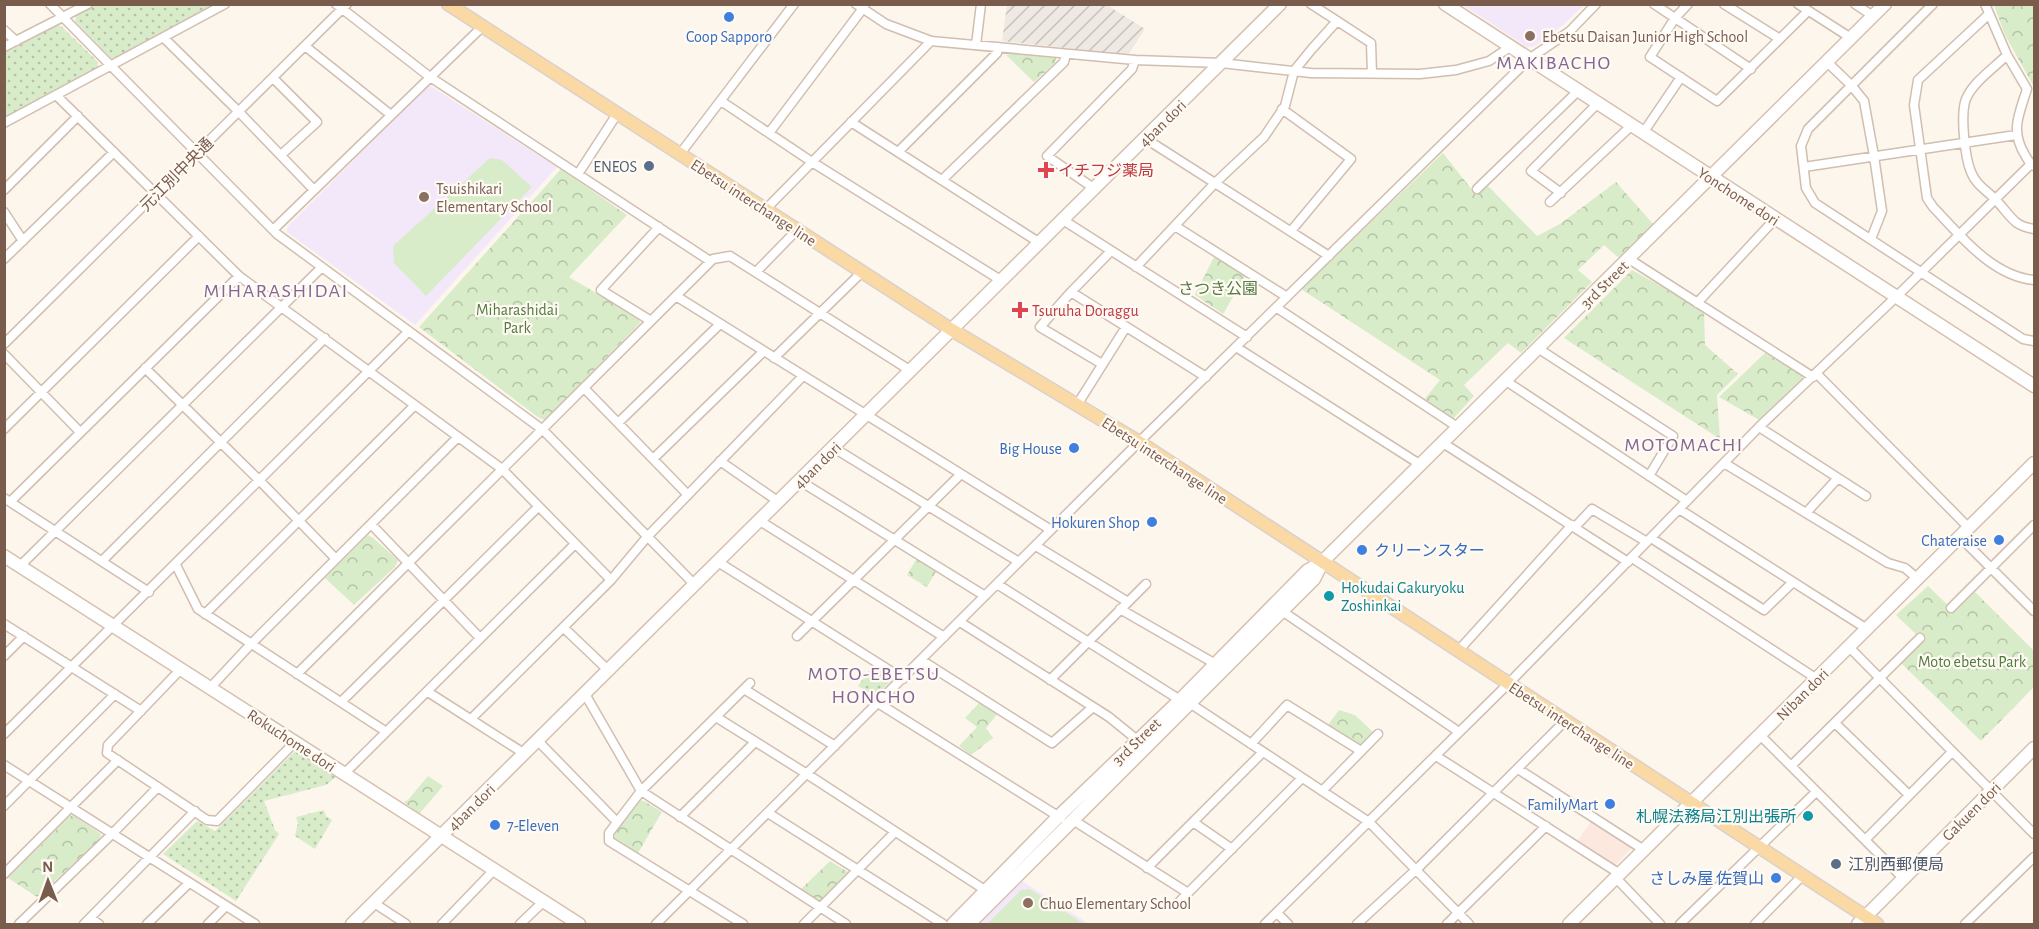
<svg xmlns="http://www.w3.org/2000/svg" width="2039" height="929" font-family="'Alegreya Sans','Noto Sans JP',sans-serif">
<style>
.commercial{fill:#fde8e0}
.industrial{fill:url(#industrial-furrows)}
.education{fill:#f3e8fa}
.grass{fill:url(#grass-dots)}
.forest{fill:url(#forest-crowns)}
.pitch{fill:#d8ecc9}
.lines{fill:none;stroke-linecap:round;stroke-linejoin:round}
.street-casing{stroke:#d1beb0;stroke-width:11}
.secondary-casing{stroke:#d6c0b0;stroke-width:15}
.primary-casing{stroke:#dad1cd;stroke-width:15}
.street{stroke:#fff;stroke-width:8}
.secondary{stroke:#fff;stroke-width:12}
.primary{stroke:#fbd9a5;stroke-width:12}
.shop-dot{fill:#3f7fe0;stroke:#fffaf3;stroke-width:2}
.education-dot{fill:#8d6e63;stroke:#fffaf3;stroke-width:2}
.service-dot{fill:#5c6f8a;stroke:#fffaf3;stroke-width:2}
.health-dot{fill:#e0444e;stroke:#fffaf3;stroke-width:2}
.culture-dot{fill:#0f9aa8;stroke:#fffaf3;stroke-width:2}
.labels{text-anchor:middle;stroke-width:4.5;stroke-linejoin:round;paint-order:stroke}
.shop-label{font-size:16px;fill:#366cbe;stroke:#fffaf3;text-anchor:end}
.education-label{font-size:16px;fill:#785e54;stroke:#fffaf3;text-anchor:start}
.street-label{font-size:16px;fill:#7a5c4d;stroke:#fffaf3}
.service-label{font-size:16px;fill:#4e5e75;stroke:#fffaf3;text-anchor:end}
.health-label{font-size:16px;fill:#be3a42;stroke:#fffaf3;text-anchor:start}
.park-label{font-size:16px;fill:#537a41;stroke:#fffaf3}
.culture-label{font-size:16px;fill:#0d838f;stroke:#fffaf3;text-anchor:start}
.quarter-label{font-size:20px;letter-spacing:1.5px;fill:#846695;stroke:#fffaf3}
</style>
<defs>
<pattern id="industrial-furrows" width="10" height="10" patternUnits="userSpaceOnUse" patternTransform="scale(1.5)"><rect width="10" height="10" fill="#efe9e4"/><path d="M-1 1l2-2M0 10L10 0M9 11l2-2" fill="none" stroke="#c7c0bb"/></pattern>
<pattern id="grass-dots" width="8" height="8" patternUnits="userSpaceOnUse" patternTransform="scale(1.5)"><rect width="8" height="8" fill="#d8ecc9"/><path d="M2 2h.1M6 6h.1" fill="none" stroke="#b4c2a5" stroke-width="1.8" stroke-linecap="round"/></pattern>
<pattern id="forest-crowns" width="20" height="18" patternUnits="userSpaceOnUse" patternTransform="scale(1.5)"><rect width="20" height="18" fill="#d8ecc9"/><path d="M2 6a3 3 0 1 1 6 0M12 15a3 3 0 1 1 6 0" fill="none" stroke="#b4c2a5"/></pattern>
</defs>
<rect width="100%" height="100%" fill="#fdf6ec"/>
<path class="commercial" d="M1592,820L1633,846L1614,867L1576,843Z"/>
<path class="industrial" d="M1007,5H1107L1145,29L1128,55L1002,41Z"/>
<path class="education" d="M1463,5H1584L1563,25L1535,46L1527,47Z
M429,85L557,167L415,325L287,232L288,226Z
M1022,881L1089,924H980Z"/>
<path class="grass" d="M94,5H220L118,59L111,58L75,21L77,14Z
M57,25L61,26L98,62L97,69L5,119V53Z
M873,665L890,675L891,681L875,696L858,686Z
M296,750L336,777L326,785L264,801L275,830L279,834L236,901L163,854L197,821L215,831Z
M324,810L326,816L332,820L315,849L295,836L298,823L296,817Z"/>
<path class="forest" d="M1994,5H2034V87L2005,35Z
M1016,53L1056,58L1055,63L1034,82L1006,55Z
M1443,153L1476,195L1488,186L1537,236L1560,224L1616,182L1654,225L1619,258L1604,245L1578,270L1592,282L1521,353L1508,343L1464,385L1474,396L1452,420L1424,400L1440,380L1301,289Z
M561,169L627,215L569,277L639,318L640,323L545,420L539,418L419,327Z
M1214,257L1246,275L1223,314L1195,295Z
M1632,270L1704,310L1705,345L1738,374L1717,395L1720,439L1564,338Z
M1765,353L1803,375L1802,381L1759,420L1719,397Z
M368,535L373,538L398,560L395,567L354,605L325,578Z
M917,558L937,570L927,587L907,575Z
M1928,586L1955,612L1975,592L2034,651V687L1981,741L1901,663L1923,641L1896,615Z
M980,702L998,713L986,728L993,738L971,755L959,746L977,727L965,718Z
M1339,710L1355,715L1373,732L1360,745H1357L1328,725Z
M428,776L443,786L419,814L404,802L408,800Z
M639,800L644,801L662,812L638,853L615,838V832Z
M73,815L101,834L99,840L37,897L8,878L69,817Z
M830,861L848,872V876L823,901L818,900L801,889Z"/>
<path class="pitch" d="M490,158L502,160L532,187L426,296L394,263L393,246Z
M1030,889L1084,924H987L1021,890Z"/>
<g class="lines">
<g class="street-casing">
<path id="street" d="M50,4L277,234L543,430L695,585
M336,4L430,77L710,261
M856,4L886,24L931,41L1135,60L1221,63L1311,73L1420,74L1456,70L1489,61L1510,47
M1311,4L1371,43L1372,74
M1654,4L1751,69
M1688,4L1675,18L1650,57L1717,101L1808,11
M1724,4L1780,39
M1798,4L1851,38
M1855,4L1873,16
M1933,4L1808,129L1801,146L1806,188L1815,203L2023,339L2034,341
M1985,4L2007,55L2027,89C2019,115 2010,130 2025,155C2028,160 2029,163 2034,166
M1988,15L1918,80L1914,105L1927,198L1933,207C1961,236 1992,276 2034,280
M4,30L16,41
M164,38L239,112L314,190
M976,45L981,4
M305,46L391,115
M4,47L88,4
M2007,55C1994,68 1973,82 1966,99C1960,114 1965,158 1971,172C1976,185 1986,190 1995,199C2003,207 2009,217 2017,223C2023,227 2028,228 2034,229
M1827,62L1851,85L1864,101L1874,156L1882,211L1871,239
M273,78L317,122L281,155
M56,95L239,276L502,469L611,580
M721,101L812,162L1002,281
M1282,109L1351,159L1291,231
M851,122L1040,243
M4,123L225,4
M769,133L864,7
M1643,133L1681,77
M1146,139L1329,256
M898,152L997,53L999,47
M680,154L794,4
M1804,167L2016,135
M578,174L617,114
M942,180L1064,62L1066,54
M1095,189L1047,156L1132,69L1135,60
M1477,189L1578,91
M4,190L78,116
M1561,193L1531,171L1597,104
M1550,202L1631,126
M765,210L931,41
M4,212L23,241
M1063,220L1247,337
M1175,226L1287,297
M273,230L482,27
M4,259L114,152
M1629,259L1813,377
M1136,267L1215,183L1264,137L1285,106L1294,71L1311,50L1337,21
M756,272L797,230
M1071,292L1206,377
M676,296L1051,530
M1697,303L1775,219
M1277,308L1459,428
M651,321L601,290L659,227
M4,344L347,4
M1236,347L1421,465
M1539,349L1673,436L1649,476
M4,354L80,432
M774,358L862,272
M1102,364L1040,327L1071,292L1111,251
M145,368L260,481L336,559
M1816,373L1969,528
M1506,381L1687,501
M584,388L688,495
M1077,405L1126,327
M618,423L720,324
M1759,427L1866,496
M4,429L199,236
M1443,443L1628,562
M834,448L1019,562
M653,459L764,351
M720,461L779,502
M1724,463L1888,563L1905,568L1918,579
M800,481L985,596
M4,498L149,592
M10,502L239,276
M1679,509L1867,629
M1806,513L1838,478
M760,521L944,637
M371,524L480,638
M1575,527L1592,509L1647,542
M1960,537L2034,611
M1651,538L1764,610L1793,582
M1036,546L1128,602
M1632,558L1817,679
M102,561L325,338
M718,562L903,679
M176,565L198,609L385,731
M20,566L322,267
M997,584L1180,700
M1951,608L2034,525
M1120,609L1219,666
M1282,611L1459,732
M205,614L415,405
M960,622L1109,717L1141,743
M4,624L141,711
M564,628L609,671
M797,636L961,474
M1849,647L2034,834
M1458,651L1572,525
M4,656L24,636
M921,660L1052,743L1093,707
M181,669L108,745L107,753L207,820L217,821L295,742
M297,674L713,259L730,256L911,371
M1050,680L1146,584
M210,688L251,644L458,437
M744,689L835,746
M428,692L525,754
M585,694L641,791L846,924
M341,702L538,507
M878,703L1061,818
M1191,704L1369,822L1469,924
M716,717L807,774L988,892
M472,718L611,580L647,537L803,376
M1835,723L1909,795
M4,734L409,331
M1760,735L1903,878
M538,741L617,822
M1251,744L1287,705L1361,751
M1436,756L1620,874
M4,765L255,924
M1791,766L1920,638
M1518,769L1644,850
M344,774L575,544
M1322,791L1378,734
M4,806L115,694
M768,813L943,924
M680,817L755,742
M1073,820L1188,893
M1193,822L1232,849
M1865,840L1952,752
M1147,868L1263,752
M4,874L118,760
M1616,878L1660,924
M374,903L406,924
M1176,905L1302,778
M1277,913L1288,924
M90,918L99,924
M19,924L112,834L158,787
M84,924L195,811
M147,924L189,883
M208,924L226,906
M442,924L494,870
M520,924L543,902
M656,924L1139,442L1529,59L1570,31L1596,4
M743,924L609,841V833L641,791L750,683
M804,924L895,832
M1265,924L1508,684L1759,427L1896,297L2031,164
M1357,924L1420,866L1565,721
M1447,924L1546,826
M1680,924L1816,792
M1755,924L1803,875
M1965,924L2034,857"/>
</g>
<g class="secondary-casing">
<path id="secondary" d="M1445,4L2034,386
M4,556L579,924
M352,924L1280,4
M953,924L1058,817L1180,700L1307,571L1322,562L1885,4
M969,924L1314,579L1322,563
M1569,924L2034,463
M1858,924L2034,748"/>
</g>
<g class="primary-casing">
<path id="primary" d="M448,4L952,330L1139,442L1877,924"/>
</g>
<use href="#street" class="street"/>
<use href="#secondary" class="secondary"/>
<use href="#primary" class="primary"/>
</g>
<g class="shop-dot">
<circle cx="729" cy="17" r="6"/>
<circle cx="1074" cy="448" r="6"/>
<circle cx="1152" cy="522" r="6"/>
<circle cx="1999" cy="540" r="6"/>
<circle cx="1362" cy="550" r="6"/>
<circle cx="1610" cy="804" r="6"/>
<circle cx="495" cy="825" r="6"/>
<circle cx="1776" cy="878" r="6"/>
</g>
<g class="education-dot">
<circle cx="1530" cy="36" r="6"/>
<circle cx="424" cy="197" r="6"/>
<circle cx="1028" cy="903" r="6"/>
</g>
<g class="service-dot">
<circle cx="649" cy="166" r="6"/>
<circle cx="1836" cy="864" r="6"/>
</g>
<g class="health-dot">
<path d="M1043 161h6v6h6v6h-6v6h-6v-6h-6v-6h6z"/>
<path d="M1017 301h6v6h6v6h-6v6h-6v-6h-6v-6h6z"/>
</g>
<g class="culture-dot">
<circle cx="1329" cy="596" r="6"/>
<circle cx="1808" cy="816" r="6"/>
</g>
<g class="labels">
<g class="shop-label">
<text x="729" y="42" text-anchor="middle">Coop Sapporo</text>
<text x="1062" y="454">Big House</text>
<text x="1140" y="528">Hokuren Shop</text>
<text x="1987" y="546">Chateraise</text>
<text x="1374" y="556" text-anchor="start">クリーンスター</text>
<text x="1598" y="810">FamilyMart</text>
<text x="507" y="831" text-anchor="start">7-Eleven</text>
<text x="1764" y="884">さしみ屋 佐賀山</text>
</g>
<g class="education-label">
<text x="1542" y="42">Ebetsu Daisan Junior High School</text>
<text x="436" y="194">Tsuishikari<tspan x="436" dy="18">Elementary School</tspan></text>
<text x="1040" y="909">Chuo Elementary School</text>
</g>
<g class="street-label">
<text transform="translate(1162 123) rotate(-45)" y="6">4ban dori</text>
<text transform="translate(176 174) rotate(-45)" y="6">元江別中央通</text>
<text transform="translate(1739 196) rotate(33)" y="6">Yonchome dori</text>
<text transform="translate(754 202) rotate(33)" y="6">Ebetsu interchange line</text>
<text transform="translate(1604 284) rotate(-45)" y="6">3rd Street</text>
<text transform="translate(1165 460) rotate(33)" y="6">Ebetsu interchange line</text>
<text transform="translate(817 465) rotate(-45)" y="6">4ban dori</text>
<text transform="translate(1802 694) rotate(-45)" y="6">Niban dori</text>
<text transform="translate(1572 725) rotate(33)" y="6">Ebetsu interchange line</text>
<text transform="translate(292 740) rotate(33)" y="6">Rokuchome dori</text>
<text transform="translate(1136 741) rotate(-44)" y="6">3rd Street</text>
<text transform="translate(471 807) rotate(-45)" y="6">4ban dori</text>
<text transform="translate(1971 811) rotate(-45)" y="6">Gakuen dori</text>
</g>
<g class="service-label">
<text x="637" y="172">ENEOS</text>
<text x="1848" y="870" text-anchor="start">江別西郵便局</text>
</g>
<g class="health-label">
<text x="1058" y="176">イチフジ薬局</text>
<text x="1032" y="316">Tsuruha Doraggu</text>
</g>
<g class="park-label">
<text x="1218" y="294">さつき公園</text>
<text x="517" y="315">Miharashidai<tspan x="517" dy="18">Park</tspan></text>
<text x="1972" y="667">Moto ebetsu Park</text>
</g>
<g class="culture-label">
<text x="1341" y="593">Hokudai Gakuryoku<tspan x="1341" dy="18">Zoshinkai</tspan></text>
<text x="1796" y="822" text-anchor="end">札幌法務局江別出張所</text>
</g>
<g class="quarter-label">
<text x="1554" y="69">MAKIBACHO</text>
<text x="276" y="297">MIHARASHIDAI</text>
<text x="1684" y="451">MOTOMACHI</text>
<text x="874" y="680">MOTO-EBETSU<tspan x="874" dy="23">HONCHO</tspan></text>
</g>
</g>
<rect width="2039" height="929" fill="none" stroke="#7a5c4d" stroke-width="12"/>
<g transform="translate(48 881) rotate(359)" stroke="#fffaf3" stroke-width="4.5" paint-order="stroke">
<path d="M0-4.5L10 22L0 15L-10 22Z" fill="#7a5c4d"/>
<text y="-9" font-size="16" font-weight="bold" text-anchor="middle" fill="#7a5c4d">N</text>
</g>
</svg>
